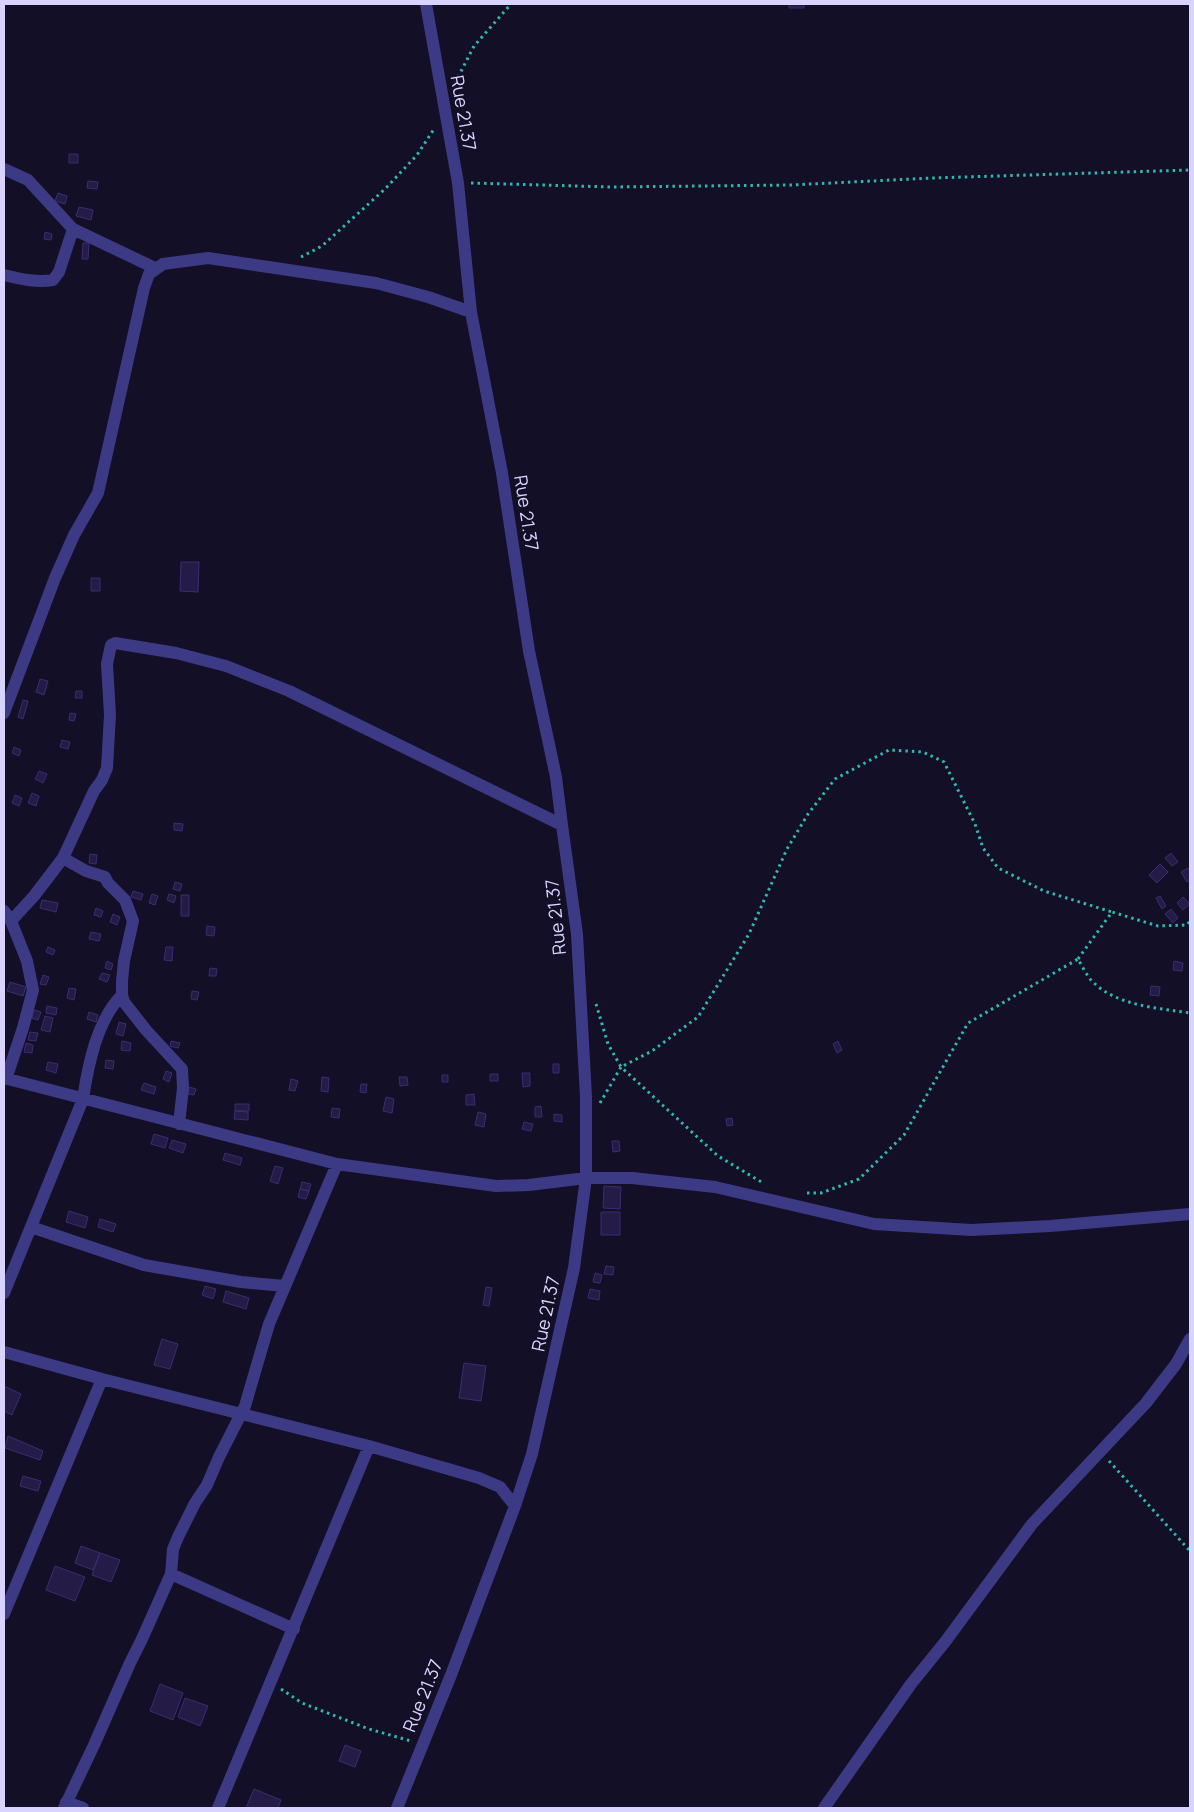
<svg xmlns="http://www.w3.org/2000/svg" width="1194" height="1812" font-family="Manrope,sans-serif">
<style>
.building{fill:#241b47;stroke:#3b2d73}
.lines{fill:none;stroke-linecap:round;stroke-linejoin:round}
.path{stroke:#2fb8b0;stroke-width:3;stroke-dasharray:2.5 4;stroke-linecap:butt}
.minor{stroke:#3d3a85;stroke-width:12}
.labels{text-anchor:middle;stroke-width:4;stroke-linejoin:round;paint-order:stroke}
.street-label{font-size:18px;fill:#d9d4ff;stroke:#130f26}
</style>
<rect width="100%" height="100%" fill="#130f26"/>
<path class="building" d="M789,4H804V8H789Z
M69,154H78V163H69Z
M88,181L98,182L97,189L87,188Z
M58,193L67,196L65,204L55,201Z
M79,207L93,210L91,220L76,216Z
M45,232L52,234L51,240L44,239Z
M83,243H89L88,259H82Z
M181,562H199L198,592L180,591Z
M91,578H100V591H91Z
M40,679L48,681L44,695L36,692Z
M76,691H82V698H75Z
M23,700L28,701L23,719L18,717Z
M70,713L76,714L74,721L69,720Z
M62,740L70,742L68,749L60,747Z
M14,747L21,750L19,756L12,753Z
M39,771L47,774L43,783L35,779Z
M32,793L39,796L36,806L28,803Z
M15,795L22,798L19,806L12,803Z
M174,823L183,824L182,831L174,830Z
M1171,853L1178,862L1172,866L1165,858Z
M90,854L97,855L96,864L89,863Z
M1160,864L1168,872L1157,883L1149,875Z
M1188,868L1190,872V880L1187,882L1181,872Z
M175,882L182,884L180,891L173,889Z
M133,891L143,894L141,900L131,897Z
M152,894L158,896L155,905L149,903Z
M169,894L176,896L174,903L167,900Z
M181,895H189V916H181Z
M1160,896L1166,906L1162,909L1156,898Z
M1183,897L1190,904L1183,910L1177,903Z
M42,900L58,903L56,912L40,908Z
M96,908L103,911L101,917L94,915Z
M1171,909L1178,918L1173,923L1165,914Z
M113,914L120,917L117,925L110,922Z
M207,926L215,927L214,936L206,935Z
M91,932L101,934L99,941L89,939Z
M48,947L55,950L53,955L46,952Z
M166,947H173L172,961L164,960Z
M107,961L113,964L111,970L105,968Z
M1174,961L1183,963L1182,971L1173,970Z
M210,968L217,969L216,976H209Z
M102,973L110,975L107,982L99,979Z
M43,975L49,977L46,985L40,984Z
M10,982L26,987L23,996L7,991Z
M1151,986L1160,987L1159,996L1150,995Z
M69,988L76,989L74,1000L67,998Z
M192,991L199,992L197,1000L191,999Z
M47,1006L57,1008L56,1015L46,1013Z
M34,1010L41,1012L38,1020L32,1018Z
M89,1012L98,1015L96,1022L87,1019Z
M45,1016L53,1018L50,1032L41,1030Z
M119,1022L126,1024L123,1036L116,1034Z
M30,1032L38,1033L36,1041L28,1040Z
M122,1041L131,1043L130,1051L121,1050Z
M171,1041L180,1043L178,1048L170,1046Z
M838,1041L842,1050L837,1053L833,1044Z
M26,1043L33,1045L32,1053L24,1052Z
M106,1060L114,1061L113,1069L105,1068Z
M48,1062L58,1064L56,1073L46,1070Z
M553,1064H559V1073H553Z
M166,1071L172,1073L169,1082L163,1079Z
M522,1073H530V1086L523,1087Z
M490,1074H498V1081H490Z
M442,1075H448V1082H442Z
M322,1077L329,1078L328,1092L321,1091Z
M399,1077H407L408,1085L400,1086Z
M291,1079L298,1081L295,1091L289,1090Z
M144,1083L156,1087L154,1094L141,1090Z
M361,1084H367L366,1093L360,1092Z
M189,1087L196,1089L194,1095L188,1094Z
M474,1094L475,1105H466V1095Z
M386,1097L394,1099L392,1113L383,1111Z
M235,1104H249V1111H235Z
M541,1106L542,1117H535V1107Z
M332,1108L340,1109L339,1118L331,1117Z
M235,1111L248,1112V1120L234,1119Z
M478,1112L486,1114L484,1127L475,1125Z
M554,1114L562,1115V1122L554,1121Z
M732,1118L733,1125L727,1126L726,1119Z
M524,1122L533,1124L531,1131L522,1129Z
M154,1134L168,1138L165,1148L151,1144Z
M172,1140L186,1144L183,1153L169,1148Z
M612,1141H619L620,1151L613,1152Z
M225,1153L242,1158L240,1165L223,1160Z
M275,1166L283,1168L278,1184L270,1181Z
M302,1182L311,1184L309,1191L300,1189Z
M604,1186L621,1187L620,1209L603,1208Z
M300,1189L309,1191L306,1199L298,1197Z
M69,1211L88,1217L85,1228L66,1222Z
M601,1212H620V1235H601Z
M100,1219L116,1224L113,1232L98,1227Z
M606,1266L614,1267L613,1275L604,1274Z
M595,1273L602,1275L600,1283L593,1282Z
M205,1286L216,1289L213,1299L202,1295Z
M486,1287L492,1288L489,1306L483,1305Z
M590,1289L600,1291L599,1300L588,1298Z
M226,1291L249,1298L246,1309L223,1302Z
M162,1339L178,1344L170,1369L154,1365Z
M464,1363L486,1366L481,1401L459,1398Z
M4,1386L21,1394L12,1415L4,1411Z
M8,1436L43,1451L40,1460L5,1448Z
M23,1476L41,1481L38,1491L20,1486Z
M81,1546L100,1553L93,1570L75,1563Z
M100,1553L120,1560L111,1582L92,1575Z
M55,1566L85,1577L75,1601L46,1590Z
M160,1684L183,1693L173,1720L150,1711Z
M185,1698L208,1706L200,1726L178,1717Z
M345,1745L361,1751L355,1767L339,1761Z
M254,1789L281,1800L278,1808H246Z"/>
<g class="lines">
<path class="path" d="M455,83L474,46L511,4
M471,183L611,187L791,185L932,178L1190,170
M301,257L322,246L385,189L417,155L434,129
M1078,959L1112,912L1158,926L1187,925L1190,921
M596,1004L608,1044L621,1067L652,1051L698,1017L749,934L787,849L808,814L835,779L889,750L923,752L944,762L975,824L983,848L998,868L1044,891L1112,912
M600,1103L621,1067L718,1156L763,1183
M807,1193H821L859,1179L904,1135L968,1023L1078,959C1082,966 1086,974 1091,980C1115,1006 1158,1008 1190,1013
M1109,1461L1190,1551
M281,1689L302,1703L369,1729L411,1741"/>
<path class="minor" d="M4,169L28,180L73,229L155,268
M4,275C21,279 36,283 53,280L59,272L73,229
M4,713L55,578L74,535L98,493L144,288L149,274L163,264L208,258L376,283L428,297L471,312
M63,858L86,871L105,877L108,883L125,900L133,921L124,961L122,981V995L124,1002L146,1030L182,1069L183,1088L179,1124
M4,911L11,921L27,961L33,990L23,1028L6,1079
M11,921L34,896L63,858L94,791L102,780L107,768L110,715L107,664L111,645L115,643L176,653L226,666L289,691L562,825
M4,1078L337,1164L496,1186L529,1185L586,1178H632L715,1187L874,1224L971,1230L1050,1226L1190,1214
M31,1227L144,1265L241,1282L285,1286
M4,1293L83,1099C88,1065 97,1020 122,995
M4,1352L102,1379L369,1446L479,1478L500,1487L515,1506
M171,1574L294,1629
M4,1614L102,1379
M66,1802L83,1808
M64,1808L94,1745L130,1663L142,1639L171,1574L173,1549L178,1537L195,1503L207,1485L219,1457L245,1406L269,1324L337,1164
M218,1808L369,1446
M397,1808L451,1675L515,1506L532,1454L574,1268L586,1178V1097L577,934L562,825L556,777L529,651L502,473L471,312L458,183L426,4
M824,1808L911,1684L945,1642L1032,1524L1146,1403L1176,1364L1190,1339"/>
</g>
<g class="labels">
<g class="street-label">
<text transform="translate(463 113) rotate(80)" y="6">Rue 21.37</text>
<text transform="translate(526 513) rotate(81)" y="6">Rue 21.37</text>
<text transform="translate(556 917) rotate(-96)" y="6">Rue 21.37</text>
<text transform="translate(546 1314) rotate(-78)" y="6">Rue 21.37</text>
<text transform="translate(423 1696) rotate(-68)" y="6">Rue 21.37</text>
</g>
</g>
<rect width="1194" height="1812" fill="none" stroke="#d9d4ff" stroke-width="10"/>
</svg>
